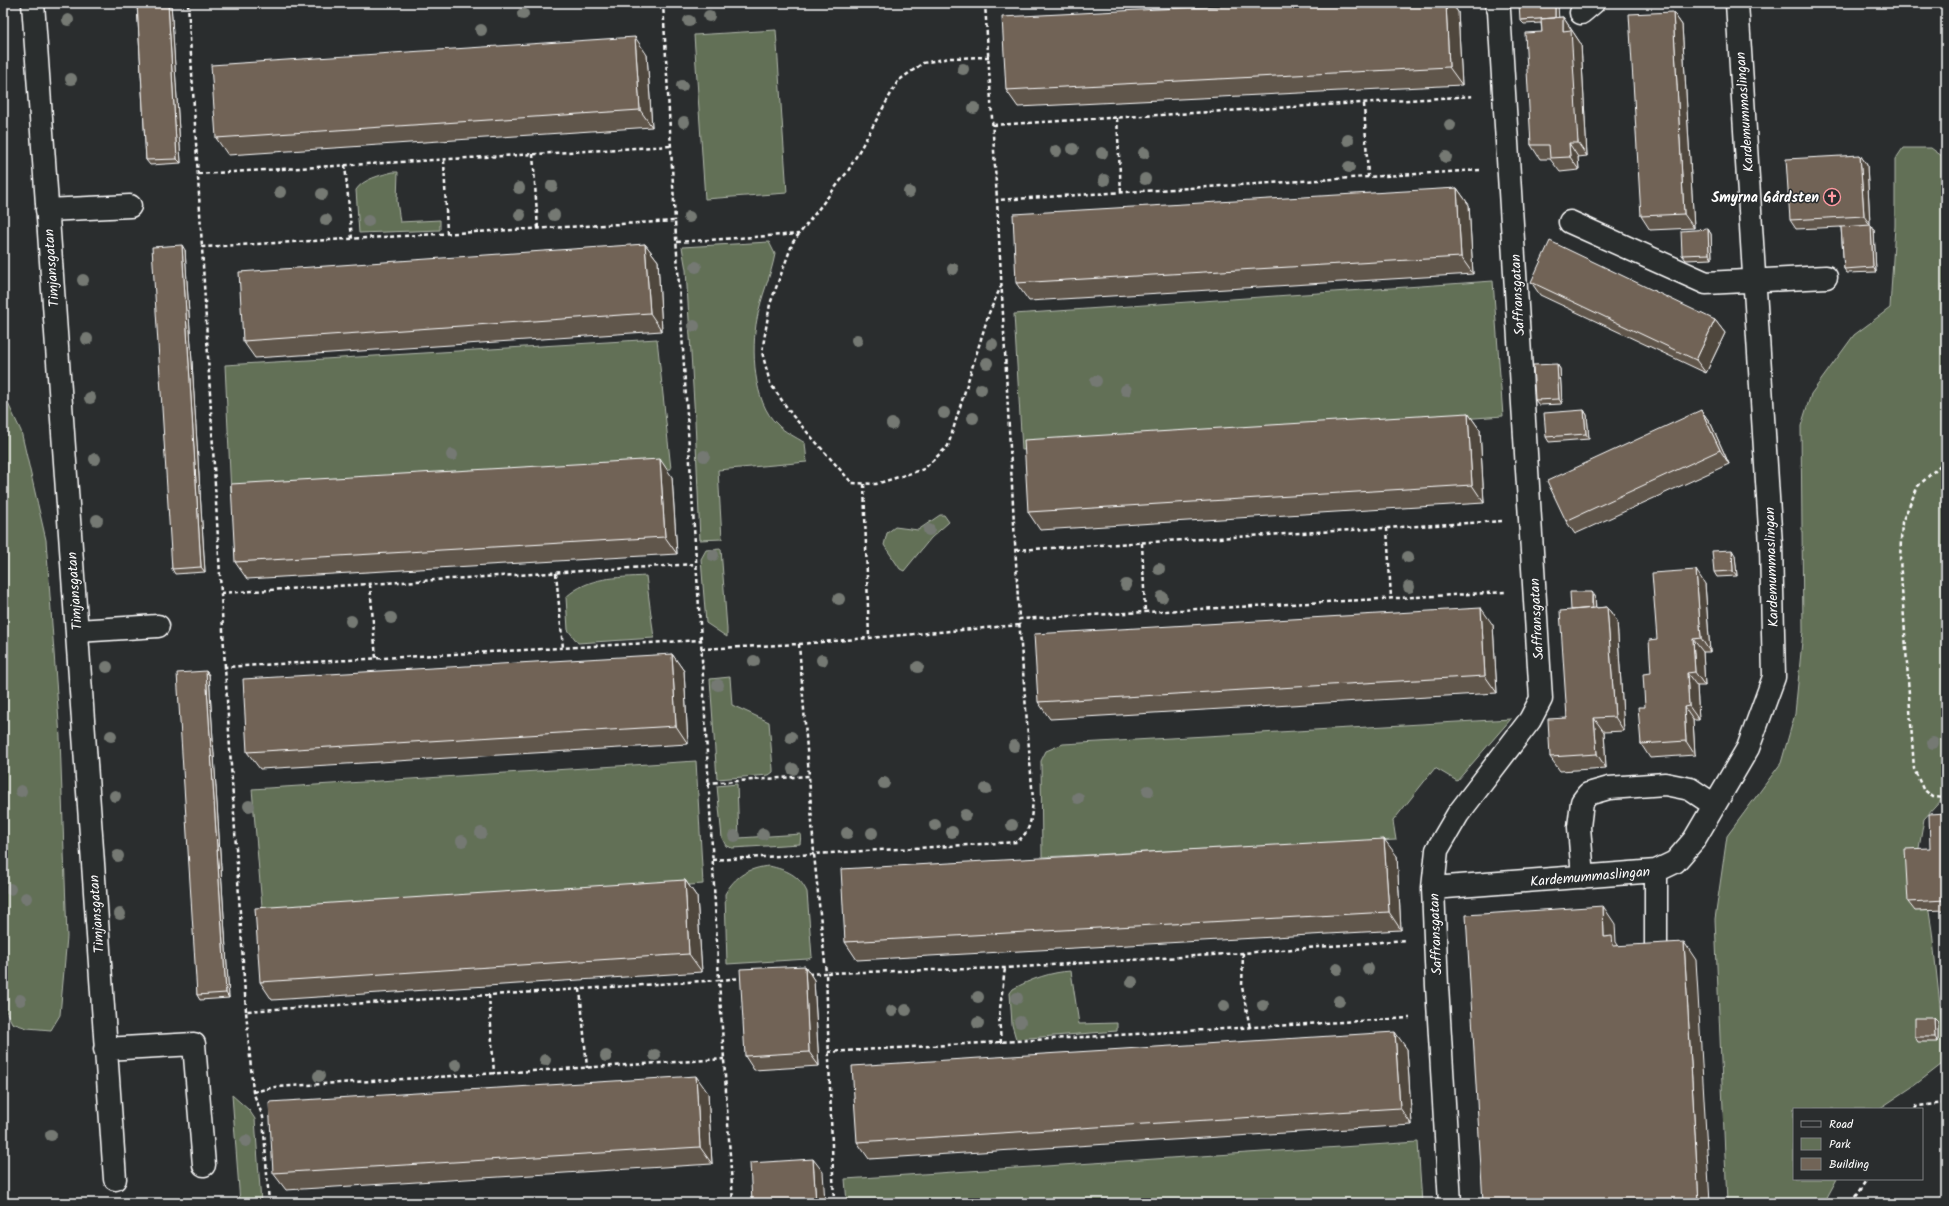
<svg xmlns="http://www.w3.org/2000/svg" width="1949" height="1206" font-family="Kalam,sans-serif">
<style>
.green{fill:#626f57;stroke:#b0b7ab}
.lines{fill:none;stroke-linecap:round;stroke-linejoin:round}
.minor-casing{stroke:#fff;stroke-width:25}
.path{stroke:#fff;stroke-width:2.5;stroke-dasharray:4 3;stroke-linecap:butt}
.minor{stroke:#2a2d2e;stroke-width:22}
.tree{fill:#747973}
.wall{fill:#61564b;stroke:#fff}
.shaded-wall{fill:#4f463d;stroke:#fff}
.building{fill:#716457;stroke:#fff}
.labels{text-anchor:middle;stroke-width:3;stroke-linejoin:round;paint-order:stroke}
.street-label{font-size:14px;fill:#fff;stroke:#2a2d2e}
.poi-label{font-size:14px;font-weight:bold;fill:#fff;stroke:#2a2d2e;text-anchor:end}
</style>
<rect width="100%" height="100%" fill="#2a2d2e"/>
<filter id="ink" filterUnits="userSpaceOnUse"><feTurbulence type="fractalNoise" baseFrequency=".025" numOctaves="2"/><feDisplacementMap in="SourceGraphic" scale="8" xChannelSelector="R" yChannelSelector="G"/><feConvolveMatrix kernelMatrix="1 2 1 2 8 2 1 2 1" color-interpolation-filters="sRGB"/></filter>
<g filter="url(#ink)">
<path class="green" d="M776,30L787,193L705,199L694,35Z
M1903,148H1931L1946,159V795L1924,819L1919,848L1932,931L1946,1061L1915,1085L1879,1109H1794V1179H1837L1824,1203H1727L1715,919L1727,836L1781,763L1795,714L1803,631L1801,426L1811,394L1854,335L1890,308L1895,226V160Z
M393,172H398L397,201L400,222L440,220V230L359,233L356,190C363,179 381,175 393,172Z
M769,242L775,254C771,276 761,296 757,319C751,348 753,403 777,424C784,432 796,437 805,443L807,462L718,470L722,539L700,540L695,420L686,270L682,247Z
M1493,281L1503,416L1022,450L1014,314Z
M657,339L671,469L231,495L225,365Z
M3,393L21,431L46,540L60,737L67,937L60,1015L51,1030L27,1028L12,1023L3,1005Z
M940,515H944L949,522L931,538L904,571L900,569L884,545L887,533L895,527L918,530Z
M721,549L727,629V637L706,623L701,559L706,550Z
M646,576L654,638L578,643L568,630L566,597C590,576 615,578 646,576Z
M730,677L732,705L769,722L773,769V772L769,775L717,779L710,679Z
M1511,719L1457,781L1435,768L1393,821L1396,840L1042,857L1041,761L1046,751L1063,744Z
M696,761L703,884L263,918L252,789Z
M737,784L739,838L801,834L800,844L732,848L726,846L722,838L717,786Z
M769,866C787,870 799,875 807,892L812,957L808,959L727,964L725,894C735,876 749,868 769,866Z
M1071,971L1079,1024L1117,1023V1031L1016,1039L1012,1025L1010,993L1013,989C1031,979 1051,972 1071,971Z
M232,1095L249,1110L255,1119L261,1203H240Z
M1418,1142L1422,1203H847L845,1179Z"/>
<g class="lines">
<g class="minor-casing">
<path id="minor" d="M33,3L115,1179
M1581,13L1593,3
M47,210L130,206
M1570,222L1706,283L1826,277
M77,631L158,626
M1656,871V962
M1583,877L1579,827L1582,802L1588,794L1609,788L1665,784L1690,789L1714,805
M1433,888L1656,871L1675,862L1694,840L1748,748L1774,677L1771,545L1737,3
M105,1049L194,1044L204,1165
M1450,1203L1437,986L1433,888L1437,850L1458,814L1530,720L1541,699L1499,11L1496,3"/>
</g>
<path class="path" d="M188,3L202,247
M663,3L675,221
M985,3L997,200
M664,5L702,3
M989,57L950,58L923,63L898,81L848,171L793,242L770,304L762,352L770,383L792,415L852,483L876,484L924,469L948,446L989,313L1002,284
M1364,104L1368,177
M1117,118L1121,192
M993,125L1475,96
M533,154L538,229
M444,160L447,234
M345,165L352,239
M1480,170L997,200L1019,619L1506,592
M198,174L671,146
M677,242L799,234
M1946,460L1918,486L1902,522L1900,559L1914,769L1923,789L1933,797L1946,798
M864,484L869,638
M1387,528L1391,598
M1142,543L1145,612
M1016,550L1502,521
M556,573L563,648
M370,584L376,659
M221,593L696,564
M799,644L1020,625
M701,649L799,644L809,776L708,783
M225,667L202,247L675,221L701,640
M712,860L1017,842C1032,830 1031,818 1033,800L1019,619
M1243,953L1242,987L1250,1028
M808,974L826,973L814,854L809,776
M580,989L587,1068
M489,995L494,1074
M246,1011L225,667L701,640L719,980L743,978
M1001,1043L999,1017L1005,968
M828,1052L1410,1018
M253,1092L275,1087L724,1059
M1915,1109L1917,1106L1946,1103
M269,1203L263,1117L253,1092L246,1011L719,980L733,1203
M834,1203L826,973L1005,968L1243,953L1406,940
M1851,1203L1867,1179"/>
<use href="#minor" class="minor"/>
</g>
<g class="tree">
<circle cx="523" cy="14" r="6"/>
<circle cx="709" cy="16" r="6"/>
<circle cx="68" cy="20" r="6"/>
<circle cx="689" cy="21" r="6"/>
<circle cx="481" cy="30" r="6"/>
<circle cx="963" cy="69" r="6"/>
<circle cx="71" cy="79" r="6"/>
<circle cx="682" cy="86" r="6"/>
<circle cx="974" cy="108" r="6"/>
<circle cx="684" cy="122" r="6"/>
<circle cx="1450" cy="125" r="6"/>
<circle cx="1348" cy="140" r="6"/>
<circle cx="1073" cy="149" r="6"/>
<circle cx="1056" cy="151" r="6"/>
<circle cx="1102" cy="153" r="6"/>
<circle cx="1144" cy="153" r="6"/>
<circle cx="1446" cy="157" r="6"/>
<circle cx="1349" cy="167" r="6"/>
<circle cx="1145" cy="179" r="6"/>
<circle cx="1104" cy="180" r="6"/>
<circle cx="552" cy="186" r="6"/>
<circle cx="519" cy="188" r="6"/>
<circle cx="280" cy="192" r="6"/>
<circle cx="909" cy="192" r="6"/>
<circle cx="322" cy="194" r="6"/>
<circle cx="520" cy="215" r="6"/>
<circle cx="554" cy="215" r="6"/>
<circle cx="689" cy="217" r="6"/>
<circle cx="326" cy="220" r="6"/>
<circle cx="368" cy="221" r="6"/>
<circle cx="696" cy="267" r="6"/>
<circle cx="953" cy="269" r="6"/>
<circle cx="83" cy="280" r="6"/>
<circle cx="694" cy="326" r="6"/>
<circle cx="87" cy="339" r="6"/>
<circle cx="857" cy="340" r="6"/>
<circle cx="992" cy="344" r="6"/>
<circle cx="987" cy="363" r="6"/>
<circle cx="1096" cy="381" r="6"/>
<circle cx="981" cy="389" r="6"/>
<circle cx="1126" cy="390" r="6"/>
<circle cx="90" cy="398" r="6"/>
<circle cx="944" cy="413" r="6"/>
<circle cx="973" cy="418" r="6"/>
<circle cx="892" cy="424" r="6"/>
<circle cx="452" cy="455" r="6"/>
<circle cx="704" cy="456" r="6"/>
<circle cx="95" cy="459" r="6"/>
<circle cx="97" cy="520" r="6"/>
<circle cx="929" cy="530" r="6"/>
<circle cx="713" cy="555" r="6"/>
<circle cx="1408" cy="557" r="6"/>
<circle cx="1159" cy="569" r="6"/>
<circle cx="1126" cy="585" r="6"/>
<circle cx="1409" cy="587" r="6"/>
<circle cx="1162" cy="597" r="6"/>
<circle cx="839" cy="599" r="6"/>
<circle cx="391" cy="618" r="6"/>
<circle cx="351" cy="621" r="6"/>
<circle cx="822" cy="660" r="6"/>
<circle cx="754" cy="661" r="6"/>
<circle cx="107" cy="667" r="6"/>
<circle cx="918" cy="667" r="6"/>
<circle cx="718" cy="685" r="6"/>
<circle cx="111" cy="736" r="6"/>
<circle cx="791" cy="737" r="6"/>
<circle cx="1933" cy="743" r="6"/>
<circle cx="1014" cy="746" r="6"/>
<circle cx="793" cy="769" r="6"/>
<circle cx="884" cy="783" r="6"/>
<circle cx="986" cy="789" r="6"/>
<circle cx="21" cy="791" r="6"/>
<circle cx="1148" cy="791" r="6"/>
<circle cx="115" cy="796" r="6"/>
<circle cx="1078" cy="798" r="6"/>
<circle cx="249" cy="806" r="6"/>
<circle cx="965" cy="815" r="6"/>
<circle cx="935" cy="825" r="6"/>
<circle cx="1012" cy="825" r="6"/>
<circle cx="952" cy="832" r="6"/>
<circle cx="481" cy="833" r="6"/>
<circle cx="847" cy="833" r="6"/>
<circle cx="872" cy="833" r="6"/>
<circle cx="763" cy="834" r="6"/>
<circle cx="735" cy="836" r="6"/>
<circle cx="462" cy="841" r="6"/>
<circle cx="118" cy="856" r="6"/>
<circle cx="10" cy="889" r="6"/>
<circle cx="26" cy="898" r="6"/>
<circle cx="120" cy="914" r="6"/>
<circle cx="1337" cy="969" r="6"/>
<circle cx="1368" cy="969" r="6"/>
<circle cx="1132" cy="982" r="6"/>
<circle cx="978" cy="997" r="6"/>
<circle cx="1017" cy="998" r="6"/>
<circle cx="20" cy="1000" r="6"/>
<circle cx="1339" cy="1001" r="6"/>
<circle cx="1263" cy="1005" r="6"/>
<circle cx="1224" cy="1006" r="6"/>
<circle cx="906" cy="1010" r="6"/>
<circle cx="892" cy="1011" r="6"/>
<circle cx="1020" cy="1022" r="6"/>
<circle cx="978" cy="1023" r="6"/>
<circle cx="655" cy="1055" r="6"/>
<circle cx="606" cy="1056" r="6"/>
<circle cx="545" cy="1060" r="6"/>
<circle cx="456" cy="1065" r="6"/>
<circle cx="319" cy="1076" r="6"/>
<circle cx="51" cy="1135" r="6"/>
<circle cx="246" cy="1141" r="6"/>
</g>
<path class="wall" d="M137,3H171L181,163L150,165L146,160Z
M1277,3H1451L1458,12L1462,85L1018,107L1006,90Z
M1673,12L1682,25L1694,228L1650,230L1641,216Z
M1563,17L1581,44L1587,156L1578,157L1579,170L1560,172L1550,159H1540L1531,145L1542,32L1541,23L1524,24L1520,20Z
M647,55L652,127L228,155L216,138Z
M1860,155L1867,165L1870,225L1874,230L1876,272L1847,273L1844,269L1841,227L1796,229L1790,220Z
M1457,188L1469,205L1473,274L1029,301L1016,283Z
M1708,229L1711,234L1712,259L1686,260L1682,255Z
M645,244L658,261L662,331L255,358L243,341Z
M185,250L205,572L175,574L172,569Z
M1531,282L1715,320L1725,333L1706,373L1540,295Z
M1557,364L1560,369L1562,404L1539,405L1535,400Z
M1584,410L1587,415L1589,439L1549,442L1546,437Z
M1701,410L1711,424L1729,464L1575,534L1566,521Z
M1468,413L1480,430L1484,503L1040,530L1028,512Z
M672,477L677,554L247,579L235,562Z
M1735,555L1737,576L1717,577L1714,572Z
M1705,584L1710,652H1703L1705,686H1697L1699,720H1693L1695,755L1650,758L1641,744L1657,639Z
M1595,596L1596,608L1607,607L1617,621L1624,731L1604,732L1606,768L1560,771L1550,757L1567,718L1571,610Z
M1493,625L1497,693L1050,719L1038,702Z
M672,654L684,671L688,744L260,769L247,752Z
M206,671L209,675L229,998L200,1000L197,995Z
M1946,813V910L1915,911L1908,902Z
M1397,856L1401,930L857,960L845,942Z
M685,880L697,897L702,972L272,1000L260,982Z
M805,966L814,980L819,1066L754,1070L745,1056Z
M1934,1018L1938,1022V1042H1918L1915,1037Z
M1407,1049L1412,1125L869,1159L857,1142Z
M708,1093L712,1164L286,1190L273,1173Z"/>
<path class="shaded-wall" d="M168,3H171L181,163L177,159Z
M1446,3H1451L1458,12L1462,85L1449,67Z
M1555,3H1558L1559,22L1555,18Z
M1673,12L1682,25L1694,228L1684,214Z
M1563,17L1581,44L1587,156L1578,143L1563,31Z
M635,37L647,55L652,127L640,110Z
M1569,143L1578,157L1579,170L1570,157Z
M1860,155L1867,165L1870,225L1864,216Z
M1457,188L1469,205L1473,274L1461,257Z
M1871,225L1874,230L1876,272L1873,267Z
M1708,229L1711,234L1712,259L1709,254Z
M645,244L658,261L662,331L650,313Z
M182,245L185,250L205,572L201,567Z
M1715,320L1725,333L1706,373L1696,360Z
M1557,364L1560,369L1562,404L1559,399Z
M1584,410L1587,415L1589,439L1586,434Z
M1701,410L1711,424L1729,464L1720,450Z
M1468,413L1480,430L1484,503L1472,485Z
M660,459L672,477L677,554L665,537Z
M1732,550L1735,555L1737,576L1733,571Z
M1696,570L1705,584L1710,652L1701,638Z
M1592,592L1595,596L1596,616L1593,611Z
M1607,607L1617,621L1624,731L1615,717Z
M1481,608L1493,625L1497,693L1485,676Z
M1693,639L1703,652L1705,686L1695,672Z
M672,654L684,671L688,744L676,726Z
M206,671L209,675L229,998L226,993Z
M1687,673L1697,686L1699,720L1689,706Z
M1684,707L1693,720L1695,755L1686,741Z
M1594,718L1604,732L1606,768L1597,754Z
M1384,839L1397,856L1401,930L1389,912Z
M685,880L697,897L702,972L689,954Z
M1603,906L1615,924L1616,942L1624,954L1625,964L1604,937Z
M1684,942L1696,960L1710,1203H1699Z
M805,966L814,980L819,1066L809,1052Z
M1934,1018L1938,1022V1042L1935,1037Z
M1395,1032L1407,1049L1412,1125L1400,1108Z
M696,1076L708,1093L712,1164L700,1147Z
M813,1159L823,1172L825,1203H816Z"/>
<path class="building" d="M137,3H168L177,159L146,160Z
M1277,3H1446L1449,67L1006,90L1002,17Z
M1519,3H1555V18L1520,20Z
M1673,12L1684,214L1641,216L1629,14Z
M1563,17V31L1571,30L1578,143H1569L1570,157L1550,158L1549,145H1531L1525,33L1542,32L1541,19Z
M635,37L640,110L216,138L211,65Z
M1860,155L1864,216L1790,220L1786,159Z
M1457,188L1461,257L1016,283L1013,214Z
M1871,225L1873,267L1844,269L1841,227Z
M1708,229L1709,254L1682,255L1681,231Z
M1550,241L1715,320L1696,360L1531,282Z
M645,244L650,313L243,341L239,272Z
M182,245L201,567L172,569L152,247Z
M1557,364L1559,399L1535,400L1533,365Z
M1584,410L1586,434L1546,437L1544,413Z
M1701,410L1720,450L1566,521L1547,481Z
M1468,413L1472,485L1028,512L1024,440Z
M660,459L665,537L235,562L231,484Z
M1732,550L1733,571L1714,572L1712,551Z
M1696,570L1701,638L1693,639L1695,672L1687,673L1689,706L1684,707L1686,741L1641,744L1638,707H1645L1643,674L1651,673L1649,640L1657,639L1652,573Z
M1570,592H1592V608L1571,610Z
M1607,607L1615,717L1594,718L1597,754L1550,757L1548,719L1567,718L1560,611Z
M1481,608L1485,676L1038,702L1034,634Z
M672,654L676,726L247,752L243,679Z
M206,671L226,993L197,995L177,673Z
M1946,813V900L1908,902L1905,849L1930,848L1929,814Z
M1384,839L1389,912L845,942L841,869Z
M685,880L689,954L260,982L255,908Z
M1603,906L1604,937L1612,936L1613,946L1684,942L1699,1203H1483L1466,915Z
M805,966L809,1052L745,1056L740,969Z
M1915,1018H1934L1935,1037H1915Z
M1395,1032L1400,1108L857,1142L852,1066Z
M696,1076L700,1147L273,1173L269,1102Z
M813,1159L816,1203H752L750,1163Z"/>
</g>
<defs>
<g id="church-ring" transform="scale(0.9)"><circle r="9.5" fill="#2a2d2e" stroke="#ff9aa2" stroke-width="1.5"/><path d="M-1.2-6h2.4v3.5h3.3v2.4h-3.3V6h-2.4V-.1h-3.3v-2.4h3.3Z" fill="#ff9aa2"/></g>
</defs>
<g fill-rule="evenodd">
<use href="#church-ring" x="1832" y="197"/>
</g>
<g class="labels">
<g class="street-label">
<text transform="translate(1744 112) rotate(-94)" y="5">Kardemummaslingan</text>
<text transform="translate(51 268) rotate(-94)" y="5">Timjansgatan</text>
<text transform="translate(1517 295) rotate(-93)" y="5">Saffransgatan</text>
<text transform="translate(1771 567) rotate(-92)" y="5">Kardemummaslingan</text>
<text transform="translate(74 591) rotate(-94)" y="5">Timjansgatan</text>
<text transform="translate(1536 619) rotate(-93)" y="5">Saffransgatan</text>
<text transform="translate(1590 876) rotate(-5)" y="5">Kardemummaslingan</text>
<text transform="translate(96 914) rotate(-94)" y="5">Timjansgatan</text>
<text transform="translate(1435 934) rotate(-92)" y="5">Saffransgatan</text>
</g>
<g class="poi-label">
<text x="1819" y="202">Smyrna Gårdsten</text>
</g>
</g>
<rect width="1949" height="1206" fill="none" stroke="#2a2d2e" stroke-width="16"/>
<rect x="8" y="8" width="1933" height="1190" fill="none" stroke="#fff" stroke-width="1.5" filter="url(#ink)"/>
<rect x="1793" y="1108" width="130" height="72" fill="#2a2d2e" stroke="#7f8182"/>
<rect x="1801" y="1121" width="20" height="6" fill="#2a2d2e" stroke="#7f8182"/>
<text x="1829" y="1128" font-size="12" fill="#ffffff">Road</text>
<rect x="1801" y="1138" width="20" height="12" fill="#626f57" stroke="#7f8182"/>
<text x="1829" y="1148" font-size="12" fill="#ffffff">Park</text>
<rect x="1801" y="1158" width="20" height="12" fill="#716457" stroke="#7f8182"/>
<text x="1829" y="1168" font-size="12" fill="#ffffff">Building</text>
</svg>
